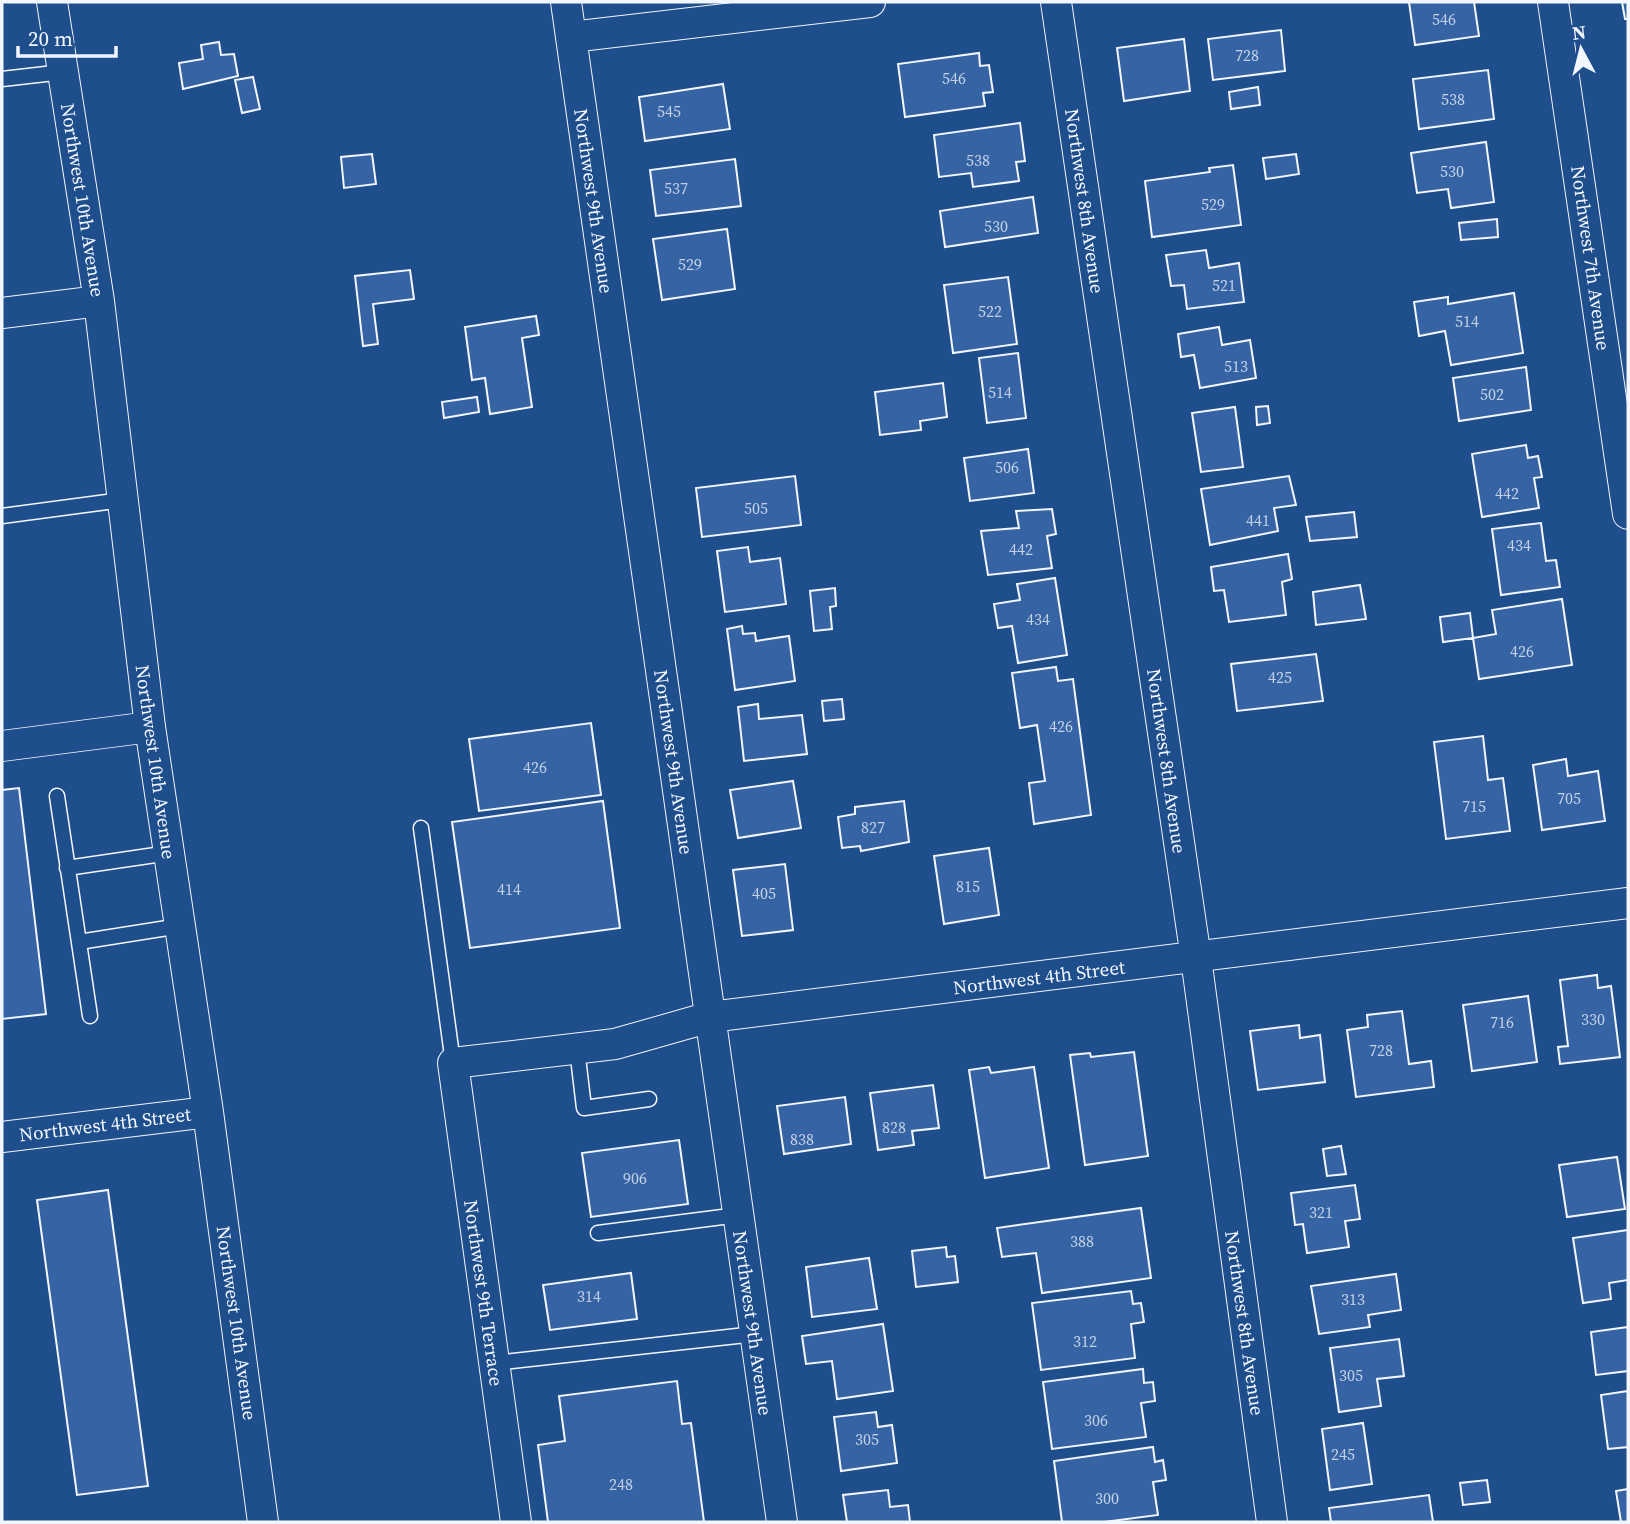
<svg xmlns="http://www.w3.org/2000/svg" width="1630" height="1524" font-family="'Source Serif 4',serif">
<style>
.building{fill:#3563a3;stroke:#f2f6ff;stroke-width:2}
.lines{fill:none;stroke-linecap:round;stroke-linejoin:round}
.service-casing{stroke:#f2f6ff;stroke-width:17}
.minor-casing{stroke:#f2f6ff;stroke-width:32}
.service{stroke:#1f4e8c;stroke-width:14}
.minor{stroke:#1f4e8c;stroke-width:30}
.labels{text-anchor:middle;stroke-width:5;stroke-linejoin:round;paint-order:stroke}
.number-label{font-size:16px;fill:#c3d1e8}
.street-label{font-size:19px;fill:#f2f6ff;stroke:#1f4e8c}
</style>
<rect width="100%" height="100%" fill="#1f4e8c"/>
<path class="building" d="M1409,2H1474L1479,36L1415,45Z
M1622,2H1628V19H1625Z
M1281,30L1285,71L1213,80L1208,39Z
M1184,39L1190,91L1124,101L1117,48Z
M219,42L221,55L234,54L238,76L183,89L179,63L203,59L201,45Z
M979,53L980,66L989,65L993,92L983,93L985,106L905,117L898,64Z
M1488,70L1494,119L1419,129L1413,79Z
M253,77L260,109L242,113L235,80Z
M723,84L730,129L645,141L639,97Z
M1258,87L1260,105L1231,109L1229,92Z
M1020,123L1025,161L1016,162L1019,181L973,187L971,173L939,177L934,135Z
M1486,142L1494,202L1451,208L1448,189L1417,193L1411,153Z
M372,154L376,184L344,188L341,157Z
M1296,154L1299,174L1266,179L1263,158Z
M735,159L741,206L656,216L650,170Z
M1233,165L1241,225L1152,237L1145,181L1210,172L1209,168Z
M1033,197L1038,233L945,247L940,211Z
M1497,219L1498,237L1461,240L1459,223Z
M727,229L735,289L662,300L653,239Z
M1206,250L1209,268L1239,263L1244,302L1187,309L1184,285L1171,286L1166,255Z
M410,270L414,299L373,304L378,344L363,346L355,276Z
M1008,277L1017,344L953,353L944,285Z
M1514,293L1523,353L1451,365L1445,331L1419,336L1414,302L1448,297V304Z
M536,316L539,335L522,338L532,407L490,414L485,378L472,380L465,327Z
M1219,327L1222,345L1250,340L1256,378L1200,388L1194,355L1181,357L1178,334Z
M1018,353L1026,418L987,423L979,358Z
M1526,367L1531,410L1459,421L1453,378Z
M943,383L947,417L920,421L921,430L880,435L875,392Z
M477,397L479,412L444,418L442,402Z
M1268,406L1270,423L1257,425L1256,407Z
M1235,407L1243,467L1201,472L1192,413Z
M1526,445L1528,458L1538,456L1542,477L1534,478L1539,508L1482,517L1472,454Z
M1028,449L1034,493L970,501L964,458Z
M795,476L801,525L702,537L696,488Z
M1289,476L1296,505L1274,508L1278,531L1210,545L1201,489Z
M1052,509L1056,534L1047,536L1052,568L988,575L981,531L1019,528L1016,511Z
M1354,512L1357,537L1310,541L1306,517Z
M1541,523L1546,561L1556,560L1560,587L1501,595L1492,529Z
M748,547L750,562L780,558L786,604L725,612L717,551Z
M1288,554L1292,579L1282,582L1286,615L1229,622L1224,590L1214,591L1211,567Z
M1055,578L1067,655L1018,663L1012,626L998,628L994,604L1020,600L1017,584Z
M1360,585L1366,619L1316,625L1313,592Z
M835,588L836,606L830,607L832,629L814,631L810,591Z
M1562,599L1572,665L1479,679L1473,638L1496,634L1492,610Z
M1470,613L1473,638L1443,642L1440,617Z
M742,626L743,634L755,633L756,641L789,636L795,681L735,690L727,629Z
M1316,654L1323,701L1237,711L1231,664Z
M1056,667L1058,681L1073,679L1091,815L1034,824L1029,783L1045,781L1037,725L1020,728L1012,673Z
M842,699L844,719L824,721L822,701Z
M758,704L759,719L802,715L807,754L744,761L738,707Z
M591,723L601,795L479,811L469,739Z
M1483,736L1488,780L1503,778L1510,831L1446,839L1434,742Z
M1566,759L1568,776L1598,771L1605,821L1542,830L1533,765Z
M793,781L801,828L738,838L730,790Z
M19,788L46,1014L2,1019V790Z
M603,801L620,928L470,948L452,822Z
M904,801L909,842L861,851L860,846L842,848L838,817L855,814V807Z
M989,848L999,915L944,924L934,856Z
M785,864L793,930L742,936L733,870Z
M1597,975L1598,988L1611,986L1620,1057L1560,1064L1558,1047L1568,1046L1560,980Z
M1528,996L1537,1062L1472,1071L1463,1005Z
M1402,1011L1409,1064L1431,1061L1434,1087L1356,1097L1347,1030L1368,1027L1367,1015Z
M1299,1025L1300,1038L1320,1035L1325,1082L1258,1090L1250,1031Z
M1134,1052L1148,1156L1085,1165L1070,1055L1090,1053L1091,1057Z
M989,1067L991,1073L1034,1067L1049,1168L985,1178L969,1070Z
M933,1085L939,1128L912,1131L914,1145L878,1150L870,1093Z
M845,1097L851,1144L784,1154L777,1106Z
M679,1140L688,1204L591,1217L582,1153Z
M1341,1146L1346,1174L1327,1176L1323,1149Z
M1617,1157L1625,1209L1567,1217L1559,1165Z
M1355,1185L1360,1219L1345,1221L1349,1247L1307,1253L1303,1224L1295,1225L1291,1193Z
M108,1190L148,1486L77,1495L37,1200Z
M1141,1208L1151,1278L1042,1293L1036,1253L1002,1257L997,1228Z
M1628,1230V1280L1609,1283L1611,1299L1583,1303L1573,1238Z
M946,1247L947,1257L955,1256L958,1282L916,1287L912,1251Z
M869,1258L877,1309L812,1317L806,1267Z
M631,1273L637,1319L550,1330L543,1285Z
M1396,1274L1401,1310L1368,1315L1370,1327L1319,1334L1311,1286Z
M1131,1291L1133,1304L1141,1303L1144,1322L1131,1324L1135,1358L1041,1370L1032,1303Z
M883,1324L893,1391L837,1399L832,1361L806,1364L802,1336Z
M1628,1327V1371L1596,1375L1591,1332Z
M1399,1339L1404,1376L1377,1379L1381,1406L1339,1412L1330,1348Z
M1143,1369L1144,1383L1153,1382L1155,1401L1141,1403L1146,1437L1052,1449L1043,1382Z
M677,1381L682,1424L691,1423L704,1522H548L538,1445L565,1441L559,1396Z
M1628,1391V1447L1608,1449L1601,1395Z
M876,1412L878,1427L892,1425L897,1463L841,1471L834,1417Z
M1363,1423L1372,1484L1330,1490L1322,1429Z
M1153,1447L1155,1462L1163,1460L1166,1480L1153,1482L1158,1515L1104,1522H1062L1054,1461Z
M1487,1480L1490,1502L1463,1505L1460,1483Z
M1628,1489V1522H1621L1616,1491Z
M888,1490L890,1507L908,1505L910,1522H847L843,1495Z
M1429,1495L1433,1522H1331L1329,1508Z"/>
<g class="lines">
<g class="service-casing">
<path id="service" d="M2,79L63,72
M2,516L122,500
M57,796L90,1016
M421,828L453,1063
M67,868L169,853
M79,942L180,926
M577,1049L584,1108L649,1099
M598,1233L738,1215
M494,1363L755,1334"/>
</g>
<g class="minor-casing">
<path id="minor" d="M52,2L99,301L150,727L208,1112L263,1522
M566,2L782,1522
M1056,2L1196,958L1272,1522
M1553,2L1628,514
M571,37L870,2
M2,313L99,301
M2,746L150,727
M2,1137L208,1112
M516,1522L453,1063L615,1044L710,1017L1628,903"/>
</g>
<use href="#service" class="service"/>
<use href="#minor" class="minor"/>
</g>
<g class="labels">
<g class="number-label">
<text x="1444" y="25">546</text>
<text x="1247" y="61">728</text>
<text x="954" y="84">546</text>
<text x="1453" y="105">538</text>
<text x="669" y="117">545</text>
<text x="978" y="166">538</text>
<text x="1452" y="177">530</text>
<text x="676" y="194">537</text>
<text x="1213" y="210">529</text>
<text x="996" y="232">530</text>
<text x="690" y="270">529</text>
<text x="1224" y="291">521</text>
<text x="990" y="317">522</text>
<text x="1467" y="327">514</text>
<text x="1236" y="372">513</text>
<text x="1000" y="398">514</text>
<text x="1492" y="400">502</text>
<text x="1007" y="473">506</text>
<text x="1507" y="499">442</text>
<text x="756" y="514">505</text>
<text x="1258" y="526">441</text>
<text x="1519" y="551">434</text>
<text x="1021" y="555">442</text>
<text x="1038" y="625">434</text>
<text x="1522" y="657">426</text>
<text x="1280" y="683">425</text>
<text x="1061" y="732">426</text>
<text x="535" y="773">426</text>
<text x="1569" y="804">705</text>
<text x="1474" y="812">715</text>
<text x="873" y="833">827</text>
<text x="968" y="892">815</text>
<text x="509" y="895">414</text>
<text x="764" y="899">405</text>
<text x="1593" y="1025">330</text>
<text x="1502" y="1028">716</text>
<text x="1381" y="1056">728</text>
<text x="894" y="1133">828</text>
<text x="802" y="1145">838</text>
<text x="635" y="1184">906</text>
<text x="1321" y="1218">321</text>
<text x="1082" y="1247">388</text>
<text x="589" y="1302">314</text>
<text x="1353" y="1305">313</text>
<text x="1085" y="1347">312</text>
<text x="1351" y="1381">305</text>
<text x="1096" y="1426">306</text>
<text x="867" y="1445">305</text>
<text x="1343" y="1460">245</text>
<text x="621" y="1490">248</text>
<text x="1107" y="1504">300</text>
</g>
<g class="street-label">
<text transform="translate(83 200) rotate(81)" y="7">Northwest 10th Avenue</text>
<text transform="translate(594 201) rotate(82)" y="7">Northwest 9th Avenue</text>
<text transform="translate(1085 201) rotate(82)" y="7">Northwest 8th Avenue</text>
<text transform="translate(1591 258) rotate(82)" y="7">Northwest 7th Avenue</text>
<text transform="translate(1167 761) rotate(82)" y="7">Northwest 8th Avenue</text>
<text transform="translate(156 762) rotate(82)" y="7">Northwest 10th Avenue</text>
<text transform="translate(674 762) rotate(82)" y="7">Northwest 9th Avenue</text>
<text transform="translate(1039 977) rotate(-7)" y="7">Northwest 4th Street</text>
<text transform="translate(105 1124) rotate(-7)" y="7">Northwest 4th Street</text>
<text transform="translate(484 1293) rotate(82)" y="7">Northwest 9th Terrace</text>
<text transform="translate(237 1323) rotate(82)" y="7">Northwest 10th Avenue</text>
<text transform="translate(753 1323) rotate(82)" y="7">Northwest 9th Avenue</text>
<text transform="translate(1245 1323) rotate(82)" y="7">Northwest 8th Avenue</text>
</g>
</g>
<rect width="1630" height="1524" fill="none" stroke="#f2f6ff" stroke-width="7"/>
<g transform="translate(1581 49) rotate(353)" stroke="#1f4e8c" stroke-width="5" paint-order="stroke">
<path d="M0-5L12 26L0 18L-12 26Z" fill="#f2f6ff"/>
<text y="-10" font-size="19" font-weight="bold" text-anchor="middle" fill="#f2f6ff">N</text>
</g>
<path d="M18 46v10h98v-10" fill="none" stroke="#f2f6ff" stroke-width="3.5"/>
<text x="28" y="46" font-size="21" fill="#f2f6ff" stroke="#1f4e8c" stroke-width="5" paint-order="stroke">20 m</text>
</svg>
